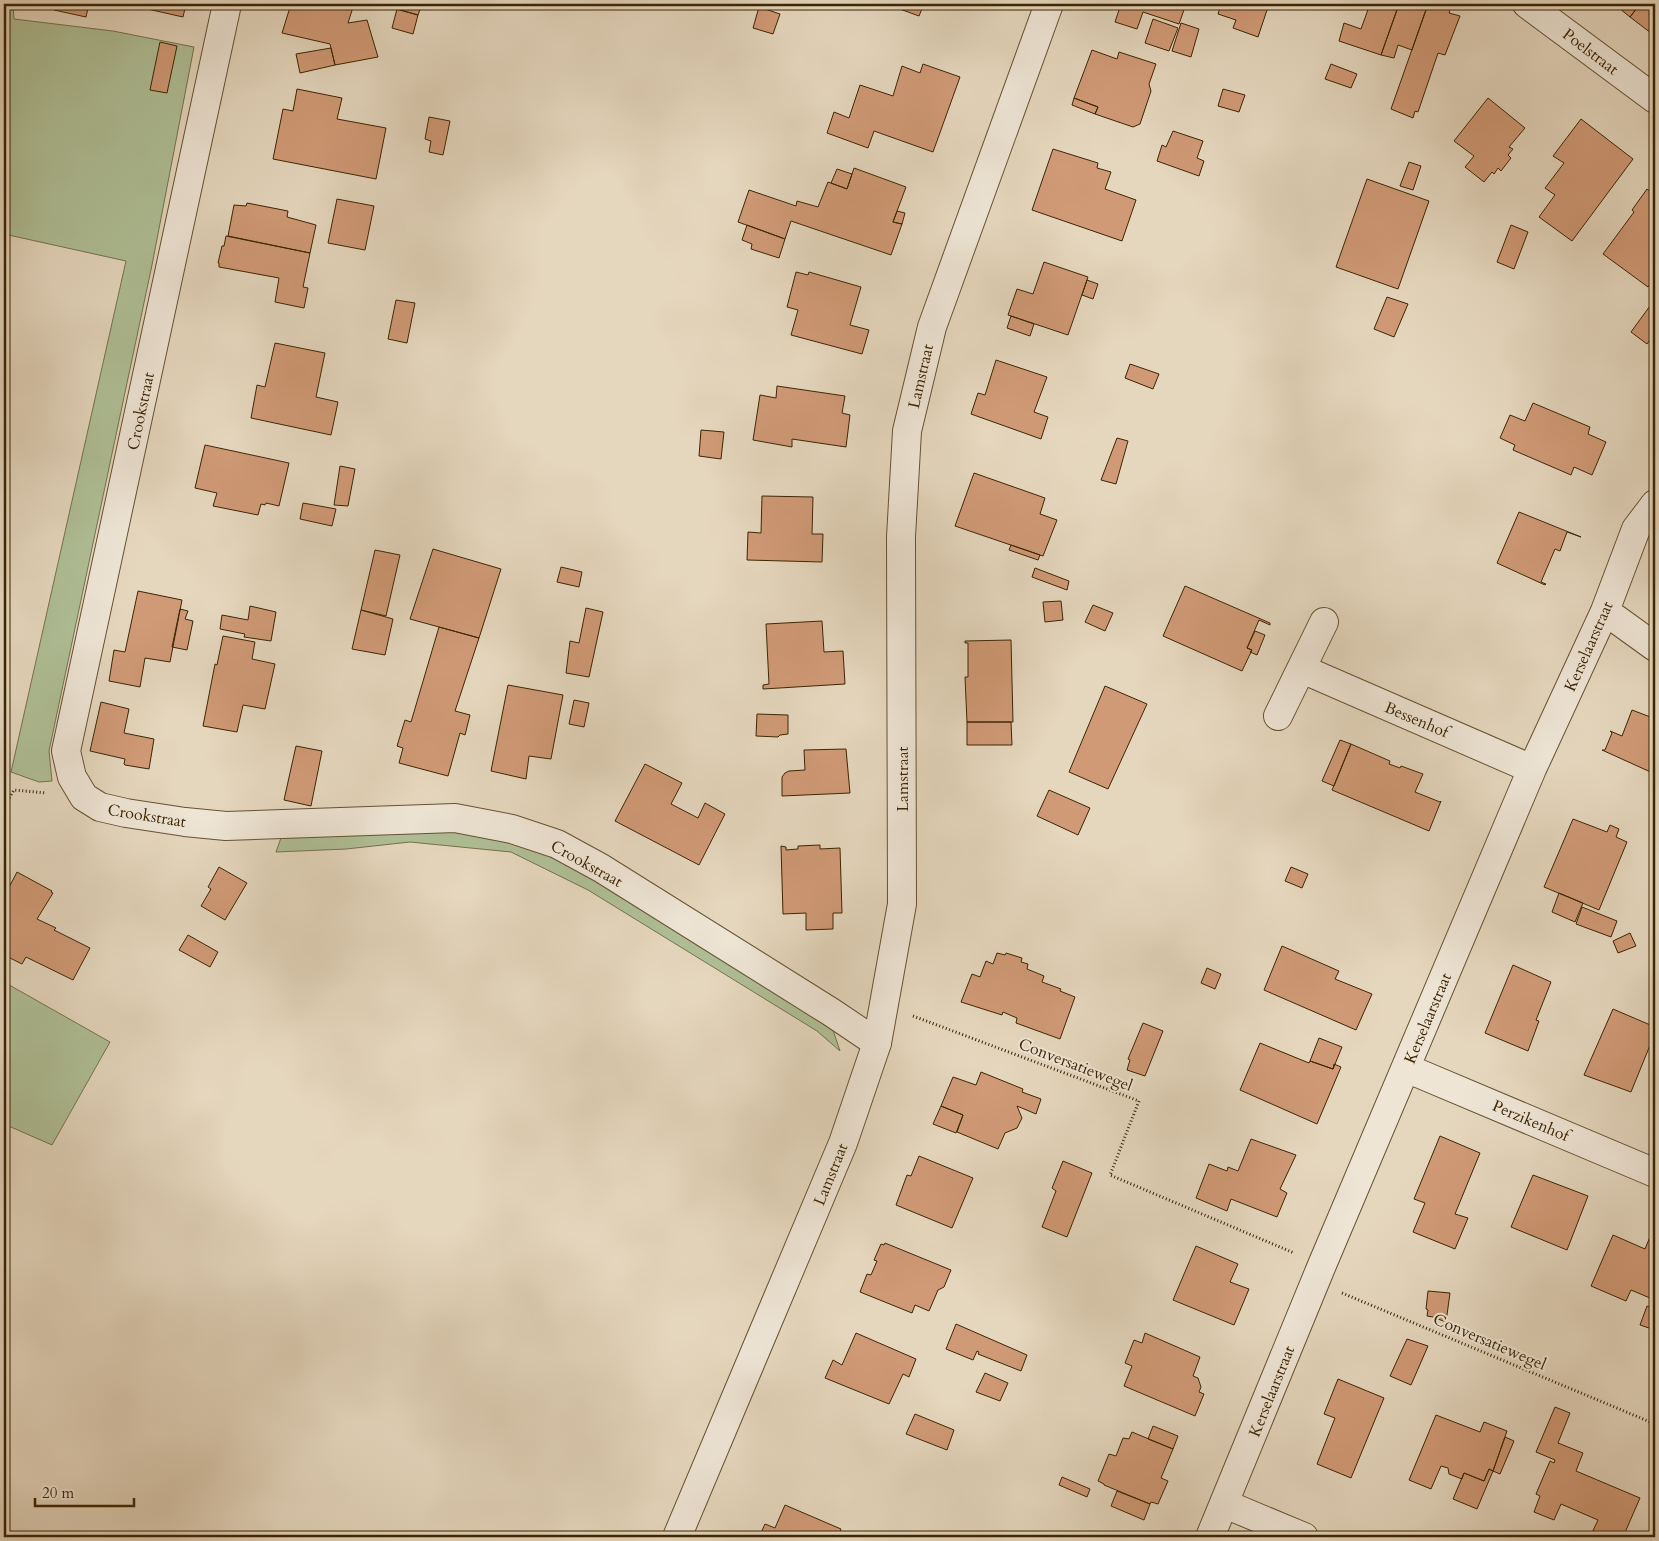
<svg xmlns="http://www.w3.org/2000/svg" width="1659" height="1541" font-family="Cardo,serif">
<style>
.green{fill:#afbf96;stroke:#76724c}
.building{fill:#d09a76;stroke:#3c2503}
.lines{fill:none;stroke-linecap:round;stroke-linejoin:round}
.minor-casing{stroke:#665232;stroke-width:30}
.tertiary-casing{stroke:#665232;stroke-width:30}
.path{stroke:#3c2503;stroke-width:3;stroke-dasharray:1 2.5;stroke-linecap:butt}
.minor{stroke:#eee5d5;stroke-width:28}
.tertiary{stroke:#eee5d5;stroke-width:28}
.labels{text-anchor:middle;stroke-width:4;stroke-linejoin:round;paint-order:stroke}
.street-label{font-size:16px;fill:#3c2503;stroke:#eee5d5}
</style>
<rect width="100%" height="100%" fill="#e5d7be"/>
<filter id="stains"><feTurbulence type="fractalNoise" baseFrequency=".004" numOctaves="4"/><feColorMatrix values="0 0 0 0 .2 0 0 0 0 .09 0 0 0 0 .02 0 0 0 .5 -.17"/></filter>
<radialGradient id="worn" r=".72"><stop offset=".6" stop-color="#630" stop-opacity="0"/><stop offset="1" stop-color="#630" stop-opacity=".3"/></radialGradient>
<path class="green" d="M4,4H13L14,19L113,31L194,47L152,265L49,751L52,781L39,782L11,772L126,261L4,234Z
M446,827L506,837L563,857L653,913L833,1030L840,1051L817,1031L588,890L511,852L410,842L346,849L276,852L282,835Z
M4,982L110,1042L52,1145L4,1124Z"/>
<path class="building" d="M56,4H89L86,17L54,10Z
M125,4H186L183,17Z
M291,4H354L348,23L367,20L378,57L335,65L330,44L282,33Z
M378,4H422L418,15Z
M886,4H924L919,16Z
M1121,4L1130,7L1131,4H1186L1179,24L1143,12L1137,29L1115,22Z
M1221,4H1269L1258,37L1233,28L1236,20L1218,14Z
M1370,4H1399L1381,55L1339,41L1344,23L1361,29Z
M1399,4H1428L1412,50L1398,45L1394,58L1381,55Z
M1428,4H1452L1449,13L1460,16L1445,55L1438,53L1418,112L1415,111L1413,118L1391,109Z
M1614,4H1640L1630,17Z
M1640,4H1655V28L1651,33L1630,17Z
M759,7L780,14L773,34L753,28Z
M397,9L418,15L413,34L392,28Z
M1153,19L1178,28L1169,51L1145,43Z
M1181,23L1199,29L1191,57L1172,51Z
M160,42L177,46L167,93L150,90Z
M331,48L335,65L300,73L296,54Z
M1092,50L1117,59L1119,52L1156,64L1149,84L1151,91L1140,124L1133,127L1095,114L1098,107L1074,98Z
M923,64L960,77L933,152L874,131L868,148L827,133L834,112L849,118L860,85L893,96L902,66L920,73Z
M1331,64L1357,74L1351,88L1325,79Z
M297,89L342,98L337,119L386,128L376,179L273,159L283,109L293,111Z
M1223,89L1245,95L1239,112L1218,106Z
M1074,98L1098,107L1095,114L1072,105Z
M1488,98L1525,128L1509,147L1513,149L1508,155L1511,158L1501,171L1498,168L1494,174L1492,172L1484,182L1465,167L1474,156L1454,141Z
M429,117L450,121L443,155L429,152L431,141L425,139Z
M1581,119L1633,159L1572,241L1539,217L1555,195L1545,188L1564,163L1553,156Z
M1173,131L1203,141L1197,158L1204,161L1199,176L1157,161L1162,145L1166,147Z
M1053,149L1098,163L1097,168L1111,172L1105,189L1136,200L1122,241L1032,210Z
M1409,162L1421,166L1413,190L1400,186Z
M854,168L906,187L893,222L902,224L891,255L791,221L785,239L738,222L749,190L796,206L797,201L818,207L828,182L847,189Z
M837,169L852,174L847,189L831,183Z
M1367,179L1429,201L1398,289L1336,267Z
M1647,189L1655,195V277L1648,287L1603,254L1634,212L1632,210Z
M337,199L374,206L365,250L328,243Z
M247,203L288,211L287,217L316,225L310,253L228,236L234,205L246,206Z
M897,211L905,213L902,224L893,222Z
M747,225L785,239L779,258L751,249L752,244L742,240Z
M1511,225L1528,232L1514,269L1497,262Z
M226,236L310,253L303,287L308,288L304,308L275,302L279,278L219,267V263H218L222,246H224Z
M1044,262L1088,277L1068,335L1008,315L1017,289L1033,294Z
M796,272L808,275L809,272L861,287L850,325L869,330L862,354L791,335L798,310L787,307Z
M1087,280L1098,284L1093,299L1082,295Z
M1387,297L1408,304L1394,337L1374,329Z
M1655,299V333L1647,344L1631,332Z
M396,300L415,303L407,343L388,339Z
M1011,316L1034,324L1030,336L1007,328Z
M275,343L325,353L316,397L338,402L331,435L251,418L257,385L265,387Z
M996,360L1047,377L1034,412L1048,417L1041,439L971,414L978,393L985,395Z
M1130,364L1159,374L1153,389L1125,378Z
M777,386L845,396L842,413L850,415L846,447L792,439V447L753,440L760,395L776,398Z
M1533,403L1590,427L1588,434L1606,442L1592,475L1574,467L1571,475L1513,450L1515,445L1500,438L1510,415L1525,421Z
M701,430L724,432L721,459L699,456Z
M1117,438L1128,441L1116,484L1101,480Z
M205,445L289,463L279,506L266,503L265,505L261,504L258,515L213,506L217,493L195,488Z
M340,466L355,469L348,506L334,505Z
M974,473L1045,498L1040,514L1057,520L1043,556L955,526Z
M762,496L813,497L812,534H823L822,562L747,560L748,532L761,533Z
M303,503L336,509L332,526L300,519Z
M1519,512L1581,537L1567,532L1560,551L1555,549L1541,582L1546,584L1545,585L1497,563Z
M1011,545L1040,555L1038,560L1009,550Z
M433,549L501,569L479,638L410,619Z
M375,550L400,555L386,616L361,610Z
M561,567L582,572L579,587L557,582Z
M1035,568L1069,581L1067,590L1032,577Z
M1185,586L1270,623V625L1259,620L1247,648L1252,650L1242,671L1163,636Z
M138,591L182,600L170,662L145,658L140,687L109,681L114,650L125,652Z
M1061,601L1063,620L1045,622L1043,602Z
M1093,605L1113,613L1105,631L1085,622Z
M250,606L276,612L271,641L244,637L245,634L220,629L222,615L248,620Z
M586,608L603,612L589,677L566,673L570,641L579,643Z
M180,609L188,611L185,619L193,621L187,650L172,647Z
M361,610L393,619L385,655L352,649Z
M822,621L824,652L843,651L845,684L763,689V685L769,684L766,624Z
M439,627L479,638L455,711L470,715L465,735L460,733L448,776L399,763L403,748L397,746L405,720L411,722Z
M1255,631L1265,635L1257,655L1250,652L1252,650L1247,648Z
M223,636L255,642L252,659L275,664L265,709L243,705L237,732L203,726L215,664L217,665Z
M1011,640L1013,722H967L965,677H968V643H965V641Z
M508,685L563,695L551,759L529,756L526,779L491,771Z
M1105,686L1147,704L1108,789L1069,772Z
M574,700L589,703L584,727L569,724Z
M101,702L129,709L124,733L154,739L149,769L125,765L124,764L125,759L90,751Z
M1632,710L1653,718L1651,723L1655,725V774L1602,750H1605L1612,733L1610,731L1622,736Z
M757,714L788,715V734L780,735L778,737L756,736Z
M967,722H1011L1012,745H967Z
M1340,740L1351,744L1334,786L1322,781Z
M1351,744L1390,761L1389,764L1400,768L1401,766L1423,774L1415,792L1440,802L1441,801L1429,831L1332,790Z
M296,746L322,751L311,806L284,800Z
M846,749L850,793L782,796V777L785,773L789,771L805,770L804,750Z
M645,764L682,783L671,804L698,818L705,803L725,814L699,865L615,821Z
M1049,790L1090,808L1078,835L1037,816Z
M1573,819L1607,832L1610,825L1619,829L1616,837L1627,842L1599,910L1544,887Z
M820,845V849L840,848L842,913H833V929L806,930V913L783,914L781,846L786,847V850L798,849V846Z
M219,867L247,883L225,920L201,906L211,889L208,887Z
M1291,867L1308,874L1302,888L1285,881Z
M17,872L52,891L51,892L53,893L37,919L56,928L54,930L90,948L73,980L26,957L22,964L4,955V897Z
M1559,893L1583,903L1575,922L1552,912Z
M1582,907L1617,921L1611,937L1576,924Z
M1630,933L1636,946L1618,953L1613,941Z
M188,935L218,952L210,967L179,950Z
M1282,946L1339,971L1335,979L1372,994L1356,1030L1264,990Z
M997,953L1005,955L1006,953L1022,958L1021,962L1028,964L1027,969L1044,976L1042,982L1061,989L1060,991L1075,997L1060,1039L1016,1023L1017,1018L1003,1012L1002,1015L961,1002L972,974L980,977L986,961L993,964Z
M1513,965L1551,982L1536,1020L1539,1021L1528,1051L1485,1033Z
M1207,968L1221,974L1215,989L1201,983Z
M1613,1009L1655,1027V1033L1631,1092L1584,1075Z
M1143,1023L1163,1031L1145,1076L1127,1070L1130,1060L1128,1059Z
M1319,1038L1342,1047L1333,1069L1310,1061Z
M1260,1043L1309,1063L1310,1061L1333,1069L1334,1064L1341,1067L1317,1124L1240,1090Z
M981,1072L1023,1089L1022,1092L1041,1099L1036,1114L1017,1106L1022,1118L1017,1128L1005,1133L998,1149L957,1132L963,1115L941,1106L953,1077L976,1085Z
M941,1106L963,1115L956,1133L933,1124Z
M1440,1136L1480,1153L1455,1214L1468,1218L1455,1249L1413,1232L1425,1203L1414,1199Z
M1251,1139L1296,1155L1280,1189L1287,1193L1277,1217L1231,1199L1227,1211L1196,1198L1209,1164L1227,1171L1228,1167L1238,1171Z
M919,1156L973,1178L952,1228L896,1205L907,1175L911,1176Z
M1063,1161L1092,1173L1067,1237L1042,1227L1056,1191L1052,1188Z
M1533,1175L1588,1196L1567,1250L1511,1227Z
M1654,1227H1655V1287L1650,1298L1631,1290L1626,1301L1591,1286L1613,1235L1645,1249Z
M885,1243L951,1270L944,1287L938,1290L929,1311L915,1305L912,1313L860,1292L867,1274L871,1275L877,1261L874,1260L881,1244L884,1245Z
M1196,1246L1238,1264L1230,1282L1249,1289L1234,1325L1173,1300Z
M1428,1291L1450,1293L1446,1322L1433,1317L1427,1316L1428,1310L1426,1309Z
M1647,1306L1655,1309V1321L1652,1329L1640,1325Z
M956,1324L1027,1355L1021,1371L978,1354L979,1352L977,1351L973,1360L946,1349Z
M856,1333L916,1359L909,1377L903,1374L889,1404L825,1378L833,1360L842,1365Z
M1145,1333L1200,1357L1193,1376L1198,1378L1201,1387L1199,1392L1204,1394L1195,1416L1124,1386L1132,1366L1125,1363L1134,1340L1142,1343Z
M1407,1339L1428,1346L1411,1385L1390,1376Z
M985,1373L1008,1383L1000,1401L976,1392Z
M1338,1379L1384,1398L1351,1478L1317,1464L1335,1418L1324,1414Z
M1555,1407L1570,1413L1558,1443L1583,1453L1576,1471L1640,1498L1623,1537H1590L1598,1520L1561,1504L1554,1520L1534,1512L1540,1496L1536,1494L1550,1461L1554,1463L1555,1460L1536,1452Z
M915,1414L954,1430L947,1450L906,1434Z
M1436,1415L1480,1432L1484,1422L1507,1431L1493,1471L1489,1469L1484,1481L1464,1473L1462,1479L1449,1474L1448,1468L1441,1466L1431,1489L1409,1480Z
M1153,1426L1178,1436L1173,1449L1148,1439Z
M1132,1432L1173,1449L1161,1478L1168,1481L1158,1504L1151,1502L1150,1504L1104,1485V1484L1098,1481L1109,1454L1116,1456L1123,1438L1129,1439Z
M1505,1437L1514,1441L1500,1474L1493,1471Z
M1489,1469L1493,1471L1477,1509L1453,1499L1464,1473L1484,1481Z
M1062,1477L1090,1489L1087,1497L1059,1485Z
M1117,1491L1150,1504L1144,1520L1111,1506Z
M785,1505L841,1529L838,1537H759L765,1524L775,1528Z"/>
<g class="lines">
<g class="minor-casing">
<path id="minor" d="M227,4L66,751L72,777L84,797L100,807L126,813L185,822L226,826L455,818L512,829L557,844L601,868L831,1012L877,1043
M1605,611L1655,647
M1302,669L1532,769
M1278,716L1324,622
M1406,1068L1655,1173
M1225,1504L1304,1537
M1210,1537L1322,1265L1532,769L1605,611L1636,529L1655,504"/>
</g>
<g class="tertiary-casing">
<path id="tertiary" d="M1527,4L1655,99
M677,1537L843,1143L877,1043L902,904L901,537L907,431L932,327L1049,4"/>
</g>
<path class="path" d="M4,807L14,790L46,793
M913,1016L1139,1101L1110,1175L1294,1253
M1342,1293L1655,1424"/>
<use href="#minor" class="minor"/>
<use href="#tertiary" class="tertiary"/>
</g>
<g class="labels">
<g class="street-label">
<text transform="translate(1591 51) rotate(37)" y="6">Poelstraat</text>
<text transform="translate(920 376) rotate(-77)" y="6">Lamstraat</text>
<text transform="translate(140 411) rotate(-78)" y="6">Crookstraat</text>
<text transform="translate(1588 646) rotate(-66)" y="6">Kerselaarstraat</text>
<text transform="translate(1417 719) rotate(23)" y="6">Bessenhof</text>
<text transform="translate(902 779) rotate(-90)" y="6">Lamstraat</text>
<text transform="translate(147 815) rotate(9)" y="6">Crookstraat</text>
<text transform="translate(587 863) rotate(29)" y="6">Crookstraat</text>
<text transform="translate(1427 1018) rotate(-67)" y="6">Kerselaarstraat</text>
<text transform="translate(1076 1064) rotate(21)" y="6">Conversatiewegel</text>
<text transform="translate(1531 1120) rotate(23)" y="6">Perzikenhof</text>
<text transform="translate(830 1174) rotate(-68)" y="6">Lamstraat</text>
<text transform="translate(1490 1341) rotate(23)" y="6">Conversatiewegel</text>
<text transform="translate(1271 1391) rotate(-68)" y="6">Kerselaarstraat</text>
</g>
</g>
<rect width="1659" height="1541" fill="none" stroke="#e5d7be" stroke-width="20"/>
<rect x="5" y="5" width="1649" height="1531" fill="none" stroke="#3c2503" stroke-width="2.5"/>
<rect x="10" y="10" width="1639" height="1521" fill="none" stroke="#3c2503"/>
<path d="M35 1498v8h99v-8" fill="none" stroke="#3c2503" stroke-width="2.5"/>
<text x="42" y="1498" font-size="15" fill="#3c2503" stroke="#eee5d5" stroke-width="4" paint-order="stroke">20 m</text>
<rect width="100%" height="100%" filter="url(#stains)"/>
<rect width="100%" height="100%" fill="url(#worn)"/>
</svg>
